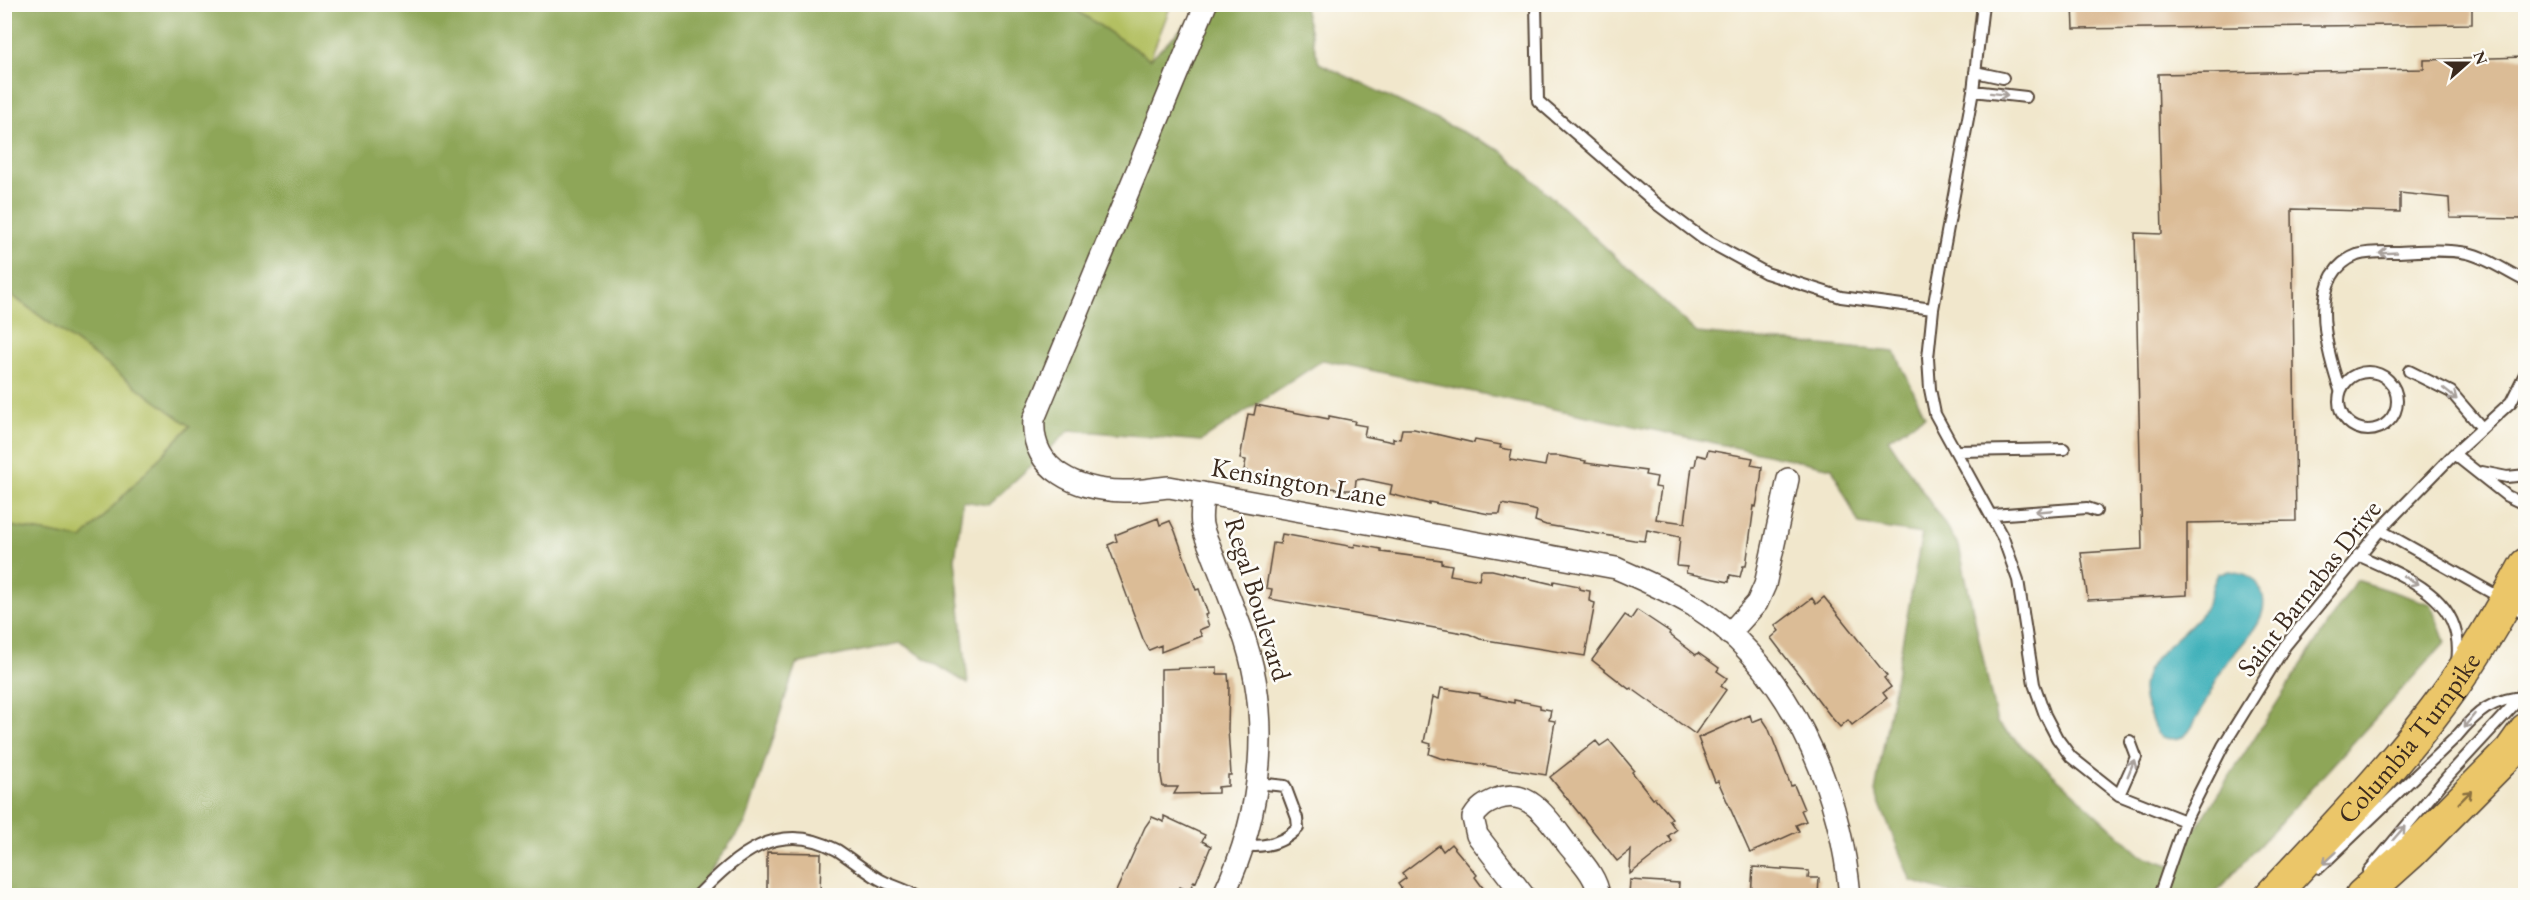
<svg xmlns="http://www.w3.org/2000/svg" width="2530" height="900" font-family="'EB Garamond',serif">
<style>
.green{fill:#b3c062;stroke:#777540;stroke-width:1.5}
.forest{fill:#8ea658;stroke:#64683b;stroke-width:1.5}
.water{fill:#41b1ba;stroke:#3e6e6c;stroke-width:1.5}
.building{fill:#dbbc96}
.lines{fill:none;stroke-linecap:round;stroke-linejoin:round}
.service-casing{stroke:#564638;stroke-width:14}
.minor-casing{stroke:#564638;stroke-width:24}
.primary-casing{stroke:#564638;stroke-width:36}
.service{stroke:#fff;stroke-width:10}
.minor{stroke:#fff;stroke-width:21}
.primary{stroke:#ebc669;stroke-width:33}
.oneway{stroke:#a79f9a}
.oneway2{stroke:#8a7040}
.labels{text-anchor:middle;stroke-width:5;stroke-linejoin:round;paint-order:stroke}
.street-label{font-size:27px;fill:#3b2a1e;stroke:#fdfcf7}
</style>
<rect width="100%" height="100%" fill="#fdfcf7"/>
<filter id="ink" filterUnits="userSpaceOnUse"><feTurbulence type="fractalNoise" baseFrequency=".0167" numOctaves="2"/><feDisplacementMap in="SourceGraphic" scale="12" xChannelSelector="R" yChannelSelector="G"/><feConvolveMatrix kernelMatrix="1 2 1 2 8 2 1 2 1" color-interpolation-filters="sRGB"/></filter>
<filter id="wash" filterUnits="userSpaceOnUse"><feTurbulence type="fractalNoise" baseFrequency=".008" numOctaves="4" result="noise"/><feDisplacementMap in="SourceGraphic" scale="24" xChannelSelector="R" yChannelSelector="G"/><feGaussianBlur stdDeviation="1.35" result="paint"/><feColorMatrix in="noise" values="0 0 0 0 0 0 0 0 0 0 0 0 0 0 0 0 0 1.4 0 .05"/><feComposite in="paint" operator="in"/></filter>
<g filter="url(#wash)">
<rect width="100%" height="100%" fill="#f1e7cc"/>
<path class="green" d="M1067,5H1171L1150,59Z
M4,290L190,426L82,539L5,525Z"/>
<path class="forest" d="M1067,4L1150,59L1206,5L1303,4L1319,63L1502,151L1697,333L1895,352L1925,416L1888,439L1959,546L1997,723L2141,855L2172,866L2356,580L2431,604L2445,642L2214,895H1956L1911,881L1875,792L1922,534L1859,524L1832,468L1323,360L1201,441L1070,430L988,505L963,501L955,559L968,684L901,643L796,664L746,822L692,895L5,896L4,525L82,539L190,426L5,290V5Z"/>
<path class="water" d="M2230,571C2243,573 2254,575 2260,588C2276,619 2237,645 2222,670C2214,683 2194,731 2184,736C2177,740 2164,740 2158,734C2154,729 2151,719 2149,713C2126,665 2175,646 2201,614C2212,602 2209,587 2219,573Z"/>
<g id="blocks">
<path class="building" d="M2073,4H2472V24L2074,29Z
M2525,57L2526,219L2450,218L2449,198L2400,193V212L2292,209L2296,521L2187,523V595L2088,600L2081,553L2142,549L2135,233L2162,234L2158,74L2424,69V60Z
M1256,405L1329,419V416L1355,421L1354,424L1366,426L1364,436L1393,442V438L1400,439L1402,429H1414L1474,443L1475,440L1501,445L1500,448L1512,450L1510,460L1545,466L1547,456H1559L1586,461L1585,463L1646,471L1645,475L1657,477L1655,487L1661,488L1656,519L1685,523L1692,466H1695L1697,455L1706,457L1708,450L1753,458L1751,465L1762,467L1761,479L1756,507L1754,506L1746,566H1743L1740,577L1730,575L1729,582L1686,573L1687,567L1677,566L1680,537L1647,530L1645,541L1634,540L1546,525L1535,521L1537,511L1530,509L1502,504L1500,514H1489L1429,502V504L1390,494L1392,485L1363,479L1356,480L1355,490H1343L1255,474L1244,470L1246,460L1240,459L1248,414L1254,415Z
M1158,518L1160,525L1170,521L1175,531L1196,590L1199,589L1208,614L1205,615L1209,626L1199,630L1202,636L1161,652V645L1149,650L1143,639L1108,545L1117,541L1115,535Z
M1282,534L1354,547L1355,544L1381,549V552L1441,560V563L1452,565L1450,575L1479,580L1481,570H1492L1553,584L1554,581L1579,586V589L1590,591L1589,601L1595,603L1585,656L1480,639L1469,634L1270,599L1272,589L1266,588L1272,550L1273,543L1280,544Z
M1824,597L1887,676L1884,678L1891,687L1883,693L1887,698L1852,725L1848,720L1840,727L1832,718L1771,638L1779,631L1775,626L1812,598L1816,604Z
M1637,610L1670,632L1669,634L1696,655L1698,653L1719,668L1717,671L1727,678L1721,686L1726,690L1695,734L1631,688L1629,689L1592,660L1625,615L1631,619Z
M1217,667V674H1228L1229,686L1228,729L1231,775H1228V786L1218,787V793L1174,794L1178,787H1163L1161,776V669Z
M1441,688L1480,694V696L1514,703V700L1540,705V708L1551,710L1549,720L1555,721L1546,775L1440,758L1429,754L1431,744L1424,742L1433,697L1439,699Z
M1750,715L1752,722L1762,718L1768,727L1791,786L1794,785L1804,809L1801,810L1806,821L1796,825L1799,831L1750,853L1718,781L1715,782L1698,738Z
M1609,740L1634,770L1632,772L1653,799L1655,798L1672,818L1669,820L1676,830L1668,836L1672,841L1630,874L1631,850L1617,861L1550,777L1596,741L1600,746Z
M1164,816L1205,835L1202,841L1211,846L1196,882L1194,881L1189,891L1180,887L1176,896H1114L1145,827L1152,817L1164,822Z
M1451,844L1477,875L1475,877L1489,896H1407L1398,884L1406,878L1402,873L1439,845L1443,851Z
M767,852L821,853L820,896H767Z
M1753,867L1809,871L1808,878H1819L1818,896H1751Z
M1630,880L1679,883L1678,896H1629Z"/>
</g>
</g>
<g filter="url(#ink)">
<use href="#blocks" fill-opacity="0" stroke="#564638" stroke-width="1.5"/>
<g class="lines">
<g class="service-casing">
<path id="service" d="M1536,4L1538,101L1658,205L1702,238L1766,273L1841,297L1933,309
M1983,4L1973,91L1933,309L1928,358L1930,389L1935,414L2003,538L2018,580L2034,684L2045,715L2057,738L2071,757L2119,795L2185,821
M1975,72L2003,78
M1973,91L2026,97
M2409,371L2451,392L2482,428
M2339 401a29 29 0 1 1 58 0a29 29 0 1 1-58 0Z
M2340,390C2327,352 2305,275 2357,255C2369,251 2386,252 2399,252C2421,251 2445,249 2467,253C2487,257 2508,273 2526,281
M1957,451L2064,449
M2454,454L2507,496L2526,505
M2482,472L2507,477L2526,475
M1992,515L2087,508L2096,511
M2380,530L2517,607L2526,618
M2358,555C2405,577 2466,597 2457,662
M2119,795L2136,757L2130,741
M1244,845C1264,848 1283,843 1298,828L1297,818L1285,786L1257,783
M2319,868L2456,737C2476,713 2492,698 2526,697
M2369,871L2447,777L2521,697L2526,685
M697,896C737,855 778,818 837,850C851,859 864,870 879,879C891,886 904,888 916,896
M2159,896L2185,821L2223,746L2285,646L2380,530L2454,454L2511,402L2526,372"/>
</g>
<g class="minor-casing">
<path id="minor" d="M1206,4L1034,419C1030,471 1078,490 1123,491C1138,492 1154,488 1169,487L1616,568C1643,580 1669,591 1694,606C1789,666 1840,787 1850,896
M1203,493C1203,503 1200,515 1202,525C1204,535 1210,546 1213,555C1223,580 1232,604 1241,628C1273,715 1263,813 1223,896
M1729,634L1757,603L1765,585L1788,479
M1524,896L1477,835L1473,818C1479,808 1485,804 1497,799C1530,786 1551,823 1568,845C1580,860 1597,876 1599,896"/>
</g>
<g class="primary-casing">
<g id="primary">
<path id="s1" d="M2271,896C2334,829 2400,761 2453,686C2480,648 2503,607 2526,565"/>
<path d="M2362,896L2411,852L2511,751L2526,730"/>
</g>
</g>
<use href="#service" class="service"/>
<use href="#minor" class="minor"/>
<use href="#primary" class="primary"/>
</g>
<defs><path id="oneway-shaft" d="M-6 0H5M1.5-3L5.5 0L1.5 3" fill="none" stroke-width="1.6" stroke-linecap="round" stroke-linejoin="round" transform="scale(1.5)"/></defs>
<g class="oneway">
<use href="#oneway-shaft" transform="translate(1999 94) rotate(7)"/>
<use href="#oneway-shaft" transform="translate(2388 253) rotate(177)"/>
<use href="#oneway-shaft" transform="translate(2450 394) rotate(39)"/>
<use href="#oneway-shaft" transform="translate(2044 511) rotate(175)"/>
<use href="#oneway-shaft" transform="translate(2411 580) rotate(27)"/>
<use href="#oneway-shaft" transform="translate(2469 721) rotate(129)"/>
<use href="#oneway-shaft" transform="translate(2131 768) rotate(-68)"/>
<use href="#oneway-shaft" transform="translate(2399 833) rotate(-49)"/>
<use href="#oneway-shaft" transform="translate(2330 858) rotate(137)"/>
</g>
<use class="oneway2" href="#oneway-shaft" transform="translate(2465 797) rotate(-45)"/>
</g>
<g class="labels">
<g class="street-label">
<text transform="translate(1299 482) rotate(10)" y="9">Kensington Lane</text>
<text transform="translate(2309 588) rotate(-52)" y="9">Saint Barnabas Drive</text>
<text transform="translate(1258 599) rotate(73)" y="9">Regal Boulevard</text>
<text dy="9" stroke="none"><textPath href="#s1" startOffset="210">Columbia Turnpike</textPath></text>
</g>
</g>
<rect width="2530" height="900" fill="none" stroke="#fdfcf7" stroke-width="24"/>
<g transform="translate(2467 63) rotate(69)" stroke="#fdfcf7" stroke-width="4.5" paint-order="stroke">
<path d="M0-4.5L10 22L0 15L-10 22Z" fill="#3b2a1e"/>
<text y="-9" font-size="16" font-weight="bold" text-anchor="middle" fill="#3b2a1e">N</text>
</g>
</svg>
